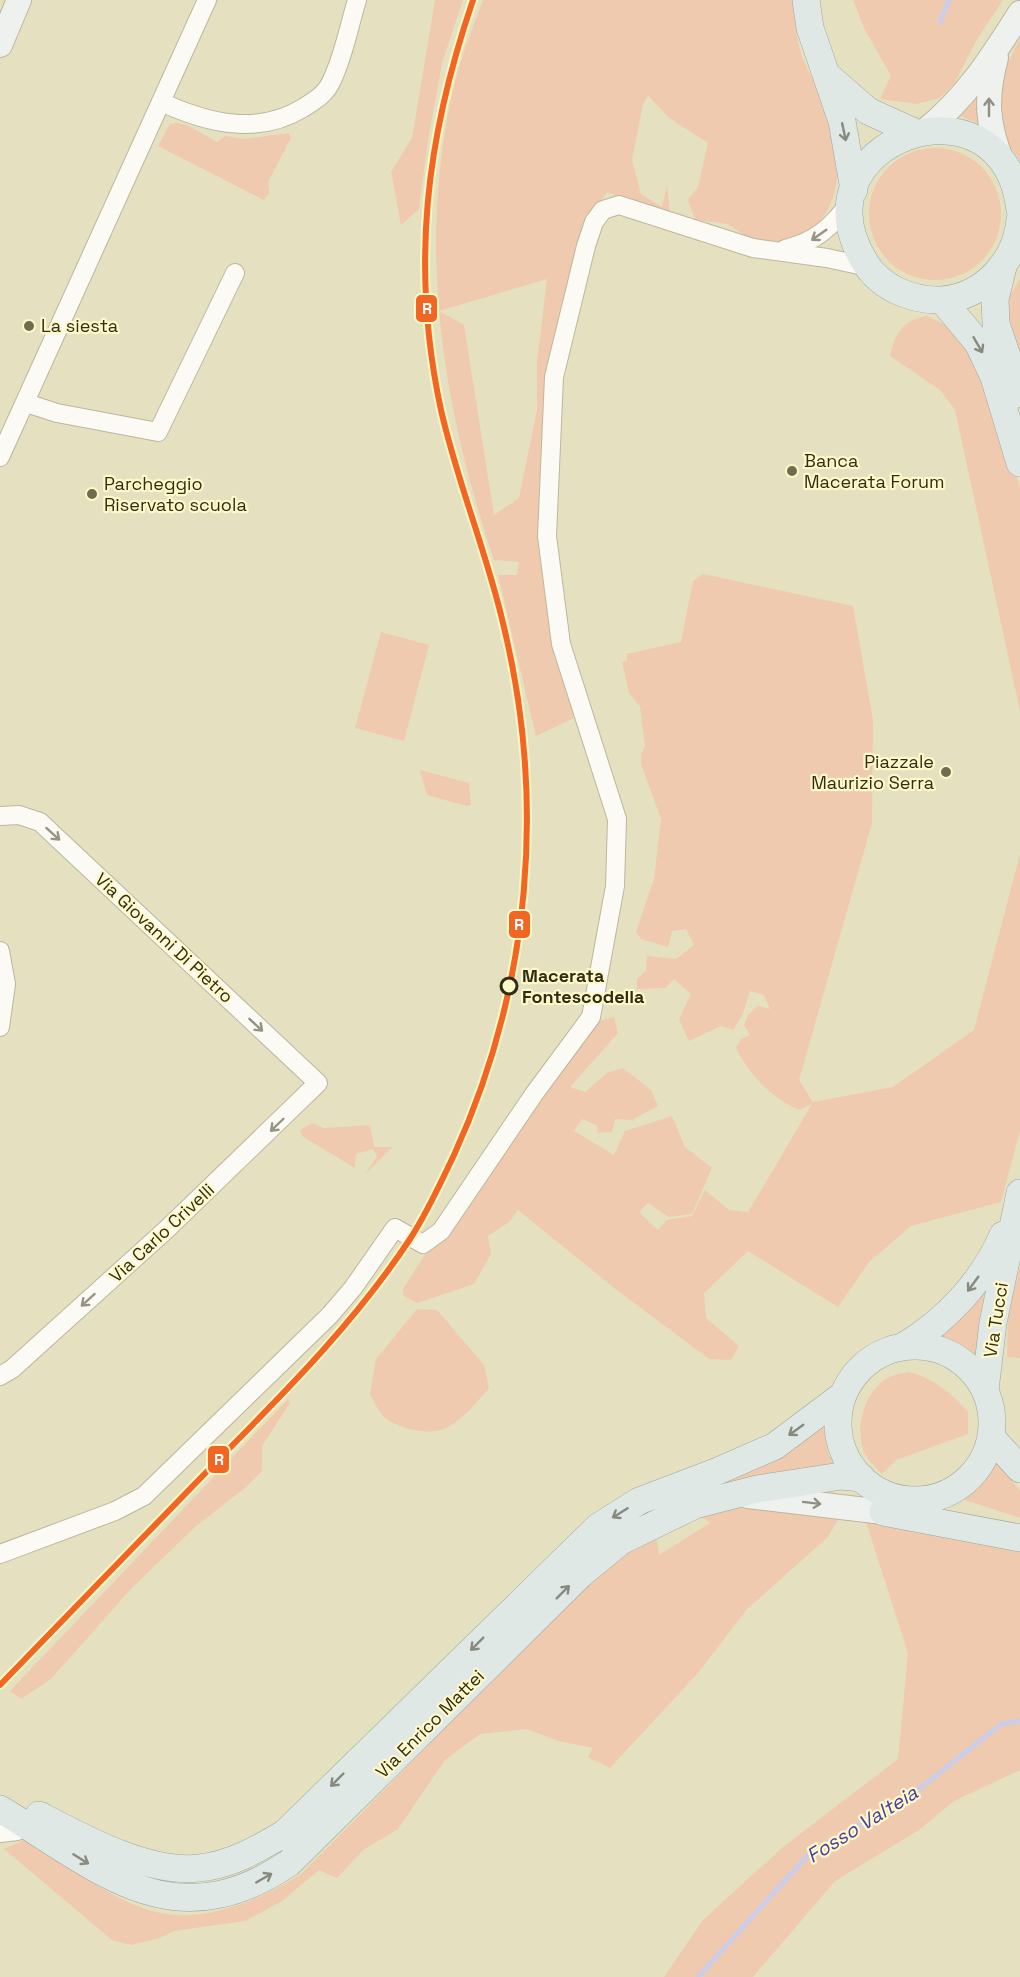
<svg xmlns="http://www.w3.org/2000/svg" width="1020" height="1977" font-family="'Space Grotesk',sans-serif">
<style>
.green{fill:#f0caae;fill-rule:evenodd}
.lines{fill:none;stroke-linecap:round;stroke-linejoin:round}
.stream{stroke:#cccee9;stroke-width:5}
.street-casing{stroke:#bcb79d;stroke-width:20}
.secondary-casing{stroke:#bcb79d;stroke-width:26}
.primary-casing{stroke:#9ba89c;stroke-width:28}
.street{stroke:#fbfaf5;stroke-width:18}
.secondary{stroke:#eef1ee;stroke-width:24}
.primary{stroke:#e0e8e6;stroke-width:27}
.rail-1-casing{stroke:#fff8c9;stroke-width:10}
.rail-1{stroke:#f26522;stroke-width:6}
.oneway{stroke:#908f82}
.oneway2{stroke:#888a7e}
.oneway3{stroke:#969485}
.poi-dot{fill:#706c50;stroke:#fff8c9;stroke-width:2}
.stop-dot{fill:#fff8c9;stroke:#312d15;stroke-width:3}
.labels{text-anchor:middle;stroke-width:4.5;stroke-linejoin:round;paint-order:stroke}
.poi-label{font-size:18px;fill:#312d15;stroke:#fff8c9;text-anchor:start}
.street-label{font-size:18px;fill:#312d15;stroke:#fff8c9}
.stop-label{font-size:18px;font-weight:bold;fill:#312d15;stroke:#fff8c9;text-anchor:start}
.water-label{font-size:20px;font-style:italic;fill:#4540a0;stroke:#fff8c9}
.line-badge{stroke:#fff8c9;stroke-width:2}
.badge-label{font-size:16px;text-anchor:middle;font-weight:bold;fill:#fff}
</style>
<rect width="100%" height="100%" fill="#e5e0bf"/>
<path class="green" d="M435,0H463L442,63L428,140L419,209L401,225L391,172L412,138Z
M483,0H793C795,18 796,37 801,54C808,74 822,92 829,112C849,169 839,247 762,242C743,240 744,234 731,226C723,221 705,222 695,220L688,200L698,187L708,143L669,118L648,95L643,104L632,160L641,194L662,207L667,185L670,215L607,192L591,216L579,250L543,537L574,718L536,736L498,575H517L519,562L494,560C442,406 416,242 455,82C462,54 473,27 483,0ZM547,279L537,362V410L519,498L494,515L464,325L439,311Z
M853,0H1003L977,39L954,84L940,98L917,104L880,99L891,76L864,28Z
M1020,39V161C1015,153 1008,146 1004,138C987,105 1004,68 1020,39Z
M976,92L980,93L982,125L958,115Z
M176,123L187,125L217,142L225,136L244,139L289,133L291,138L268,182L269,193L264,200L158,146L170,124Z
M869 214a66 66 0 1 1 132 0a66 66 0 1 1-132 0Z
M1020,279V360L1011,329L1007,300Z
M927,316L946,325L967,345L985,386L1020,487V711L955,410L940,390L890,356C895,333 903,320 927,316Z
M703,574L853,606L873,720L872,823L799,1080L813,1102L893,1087L974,1030L1020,854V1131L1001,1202L911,1226L869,1262L838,1307L748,1251L704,1293L706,1318L739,1346L731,1360L709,1359L618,1291L518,1210L509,1222L488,1236L491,1254L474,1284L417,1303L404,1296L403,1289L429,1248L512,1143L507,1136L590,1023L614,1017L618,1033L570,1087L585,1092L607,1073L623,1068L651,1090L658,1106L632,1120L615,1119L612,1132L597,1133L598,1126L582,1119L574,1131L614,1155L625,1131L672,1116L685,1147L712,1168L692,1214L669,1217L648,1203L639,1212L658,1230L667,1220L692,1216L705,1190L729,1210L748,1212L812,1104L799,1110C771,1097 750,1076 736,1048L741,1039L750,1035L744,1025L748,1015L758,1006L770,1009L764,995L750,991L742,1016L733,1030L721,1026L689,1041L679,1019L691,994L674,979L665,988L637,989V979L646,971L647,956L676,959L694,945L686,929L672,931L668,947L641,939L636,932L654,879L661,819L641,764V754L645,746L640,707L629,693L622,662L627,661V654L681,642L693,581Z
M381,632L429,645L404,741L355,728Z
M420,770L469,783L471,805L467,806L427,795Z
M312,1123L324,1128L370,1125L374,1147H393L364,1175L377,1157L373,1149L356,1154L355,1168L302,1136L300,1130Z
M1020,1266V1358L1007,1357L1008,1313Z
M994,1274L976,1359L951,1342L937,1338Z
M417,1309L437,1310L484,1365L489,1388C477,1402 464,1418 448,1427C432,1437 399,1429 385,1418C379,1413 374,1401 370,1394L376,1359Z
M909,1372C935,1379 950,1392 968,1412V1434L896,1460L882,1474C876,1467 868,1461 864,1452C854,1428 865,1388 890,1377C896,1374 903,1373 909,1372Z
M288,1399L290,1403L262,1446V1471L245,1488L196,1526L131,1589L51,1679L21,1699L10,1691Z
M823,1425L828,1453L835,1467L714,1486L761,1467Z
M996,1461L1020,1491V1518L962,1499L982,1482Z
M739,1503L839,1518L828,1537L747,1609L698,1673L610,1768L588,1757L593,1748L558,1741L526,1729L480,1734L445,1760L398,1829L363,1850L337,1878L319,1870L282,1901L245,1921L174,1931L160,1938L131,1945L112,1940L4,1849L30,1837C67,1863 106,1898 152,1911C204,1925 256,1901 300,1875C375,1800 449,1723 525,1649C566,1608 605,1563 656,1536L659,1555L710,1523L698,1514Z
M866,1522L1020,1545V1770L954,1801L919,1830L835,1881L753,1977H664L703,1920L783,1847L898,1759L908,1653Z"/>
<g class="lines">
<path class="stream" d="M940,22L949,0
M698,1977L809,1854L918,1790L1001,1724L1020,1721"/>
<g class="street-casing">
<path id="street" d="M161,102C207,123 257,136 303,108C316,100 326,94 332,80C344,55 349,26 357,0
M785,249C815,242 832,227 850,202
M26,403L57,413L158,432L235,273
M0,457L207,0
M0,816L19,815L40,822L318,1083L167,1229L12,1369L0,1376
M0,951L6,984L0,1027
M0,1554L115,1511L144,1496L330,1315L353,1288L395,1228L423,1244L441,1231L534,1094L591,1017L615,886L617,819L561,644L547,536L554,377L586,246L594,222L603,210L619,205L753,248L827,258L868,267
M0,1833L17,1831L25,1824"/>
</g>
<g class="secondary-casing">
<path id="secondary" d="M0,45L19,0
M996,58C985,99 987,123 1002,162
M926,130C967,97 992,57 1020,13
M748,1496L883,1512"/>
</g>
<g class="primary-casing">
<path id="primary" d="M806,0L810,28L842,121L854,190
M829,77L868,111L914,132
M1020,210C1003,64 788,142 866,264C881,288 913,301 941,300C984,297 1016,261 1020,220
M1003,267L995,299L996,324L1020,394
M942,300L978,343L994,377L1020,463
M838 1423a77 77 0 1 1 154 0a77 77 0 1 1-154 0Z
M904,1346C947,1320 983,1281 1003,1235
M985,1390L993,1323L1020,1193
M991,1437L1020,1469
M883,1512L1020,1538
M0,1809C100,1869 172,1942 289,1863L581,1574L621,1541L695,1505L757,1489L841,1476L862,1478
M39,1815C83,1838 148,1874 199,1868C231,1865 258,1849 285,1833L598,1527L639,1501L718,1471L775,1446L843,1395"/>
</g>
<use href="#street" class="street"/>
<use href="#secondary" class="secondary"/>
<use href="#primary" class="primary"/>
<g class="rail-1-casing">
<path id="rail-1" d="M0,1685C73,1610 145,1535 218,1460C286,1391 356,1321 410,1239C427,1213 440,1184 454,1155C531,986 547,799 502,619C485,548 457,481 441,410C410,266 426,138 473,0"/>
</g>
<use href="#rail-1" class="rail-1"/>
</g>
<defs><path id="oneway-shaft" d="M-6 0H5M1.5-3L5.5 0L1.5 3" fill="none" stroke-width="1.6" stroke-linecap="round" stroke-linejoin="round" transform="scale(1.5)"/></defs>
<g class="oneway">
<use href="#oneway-shaft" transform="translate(989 107) rotate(-90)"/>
<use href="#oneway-shaft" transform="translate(812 1503) rotate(7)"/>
</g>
<g class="oneway2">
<use href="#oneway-shaft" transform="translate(844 132) rotate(78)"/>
<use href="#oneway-shaft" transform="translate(978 345) rotate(60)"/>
<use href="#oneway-shaft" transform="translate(973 1284) rotate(126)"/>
<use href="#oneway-shaft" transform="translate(796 1430) rotate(144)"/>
<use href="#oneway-shaft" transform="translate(620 1513) rotate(148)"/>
<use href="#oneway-shaft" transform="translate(563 1592) rotate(-45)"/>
<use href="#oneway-shaft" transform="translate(477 1644) rotate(135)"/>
<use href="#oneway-shaft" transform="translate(337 1780) rotate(135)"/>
<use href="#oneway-shaft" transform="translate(81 1859) rotate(32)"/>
<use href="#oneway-shaft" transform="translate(264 1878) rotate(-30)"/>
</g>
<g class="oneway3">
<use href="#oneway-shaft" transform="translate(819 235) rotate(145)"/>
<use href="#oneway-shaft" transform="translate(53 834) rotate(42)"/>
<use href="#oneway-shaft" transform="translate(256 1025) rotate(43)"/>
<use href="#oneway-shaft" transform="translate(277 1125) rotate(136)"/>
<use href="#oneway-shaft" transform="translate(88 1300) rotate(138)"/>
</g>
<g class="poi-dot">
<circle cx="29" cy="326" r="6"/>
<circle cx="792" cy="471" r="6"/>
<circle cx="92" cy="494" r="6"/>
<circle cx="946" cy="772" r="6"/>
</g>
<circle class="stop-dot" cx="509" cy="986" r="8"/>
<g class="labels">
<g class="poi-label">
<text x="41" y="332">La siesta</text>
<text x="804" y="467">Banca<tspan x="804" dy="21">Macerata Forum</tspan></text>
<text x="104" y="490">Parcheggio<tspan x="104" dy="21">Riservato scuola</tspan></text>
<text x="934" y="768" text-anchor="end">Piazzale<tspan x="934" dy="21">Maurizio Serra</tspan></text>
</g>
<g class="street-label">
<text transform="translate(164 938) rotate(43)" y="6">Via Giovanni Di Pietro</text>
<text transform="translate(162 1233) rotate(-43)" y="6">Via Carlo Crivelli</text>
<text transform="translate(996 1320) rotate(-81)" y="6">Via Tucci</text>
<text transform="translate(430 1724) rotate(-45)" y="6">Via Enrico Mattei</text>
</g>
<g class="stop-label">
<text x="522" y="982">Macerata<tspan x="522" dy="21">Fontescodella</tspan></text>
</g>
<g class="water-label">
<text transform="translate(862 1824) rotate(-32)" y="7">Fosso Valteia</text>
</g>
</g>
<g class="line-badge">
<rect x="415" y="294" width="23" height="29" rx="6" fill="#f26522"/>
<rect x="508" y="910" width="23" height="29" rx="6" fill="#f26522"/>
<rect x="207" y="1445" width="23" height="29" rx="6" fill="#f26522"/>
</g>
<g class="badge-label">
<text x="427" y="314">R</text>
<text x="519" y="930">R</text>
<text x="219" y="1465">R</text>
</g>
</svg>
